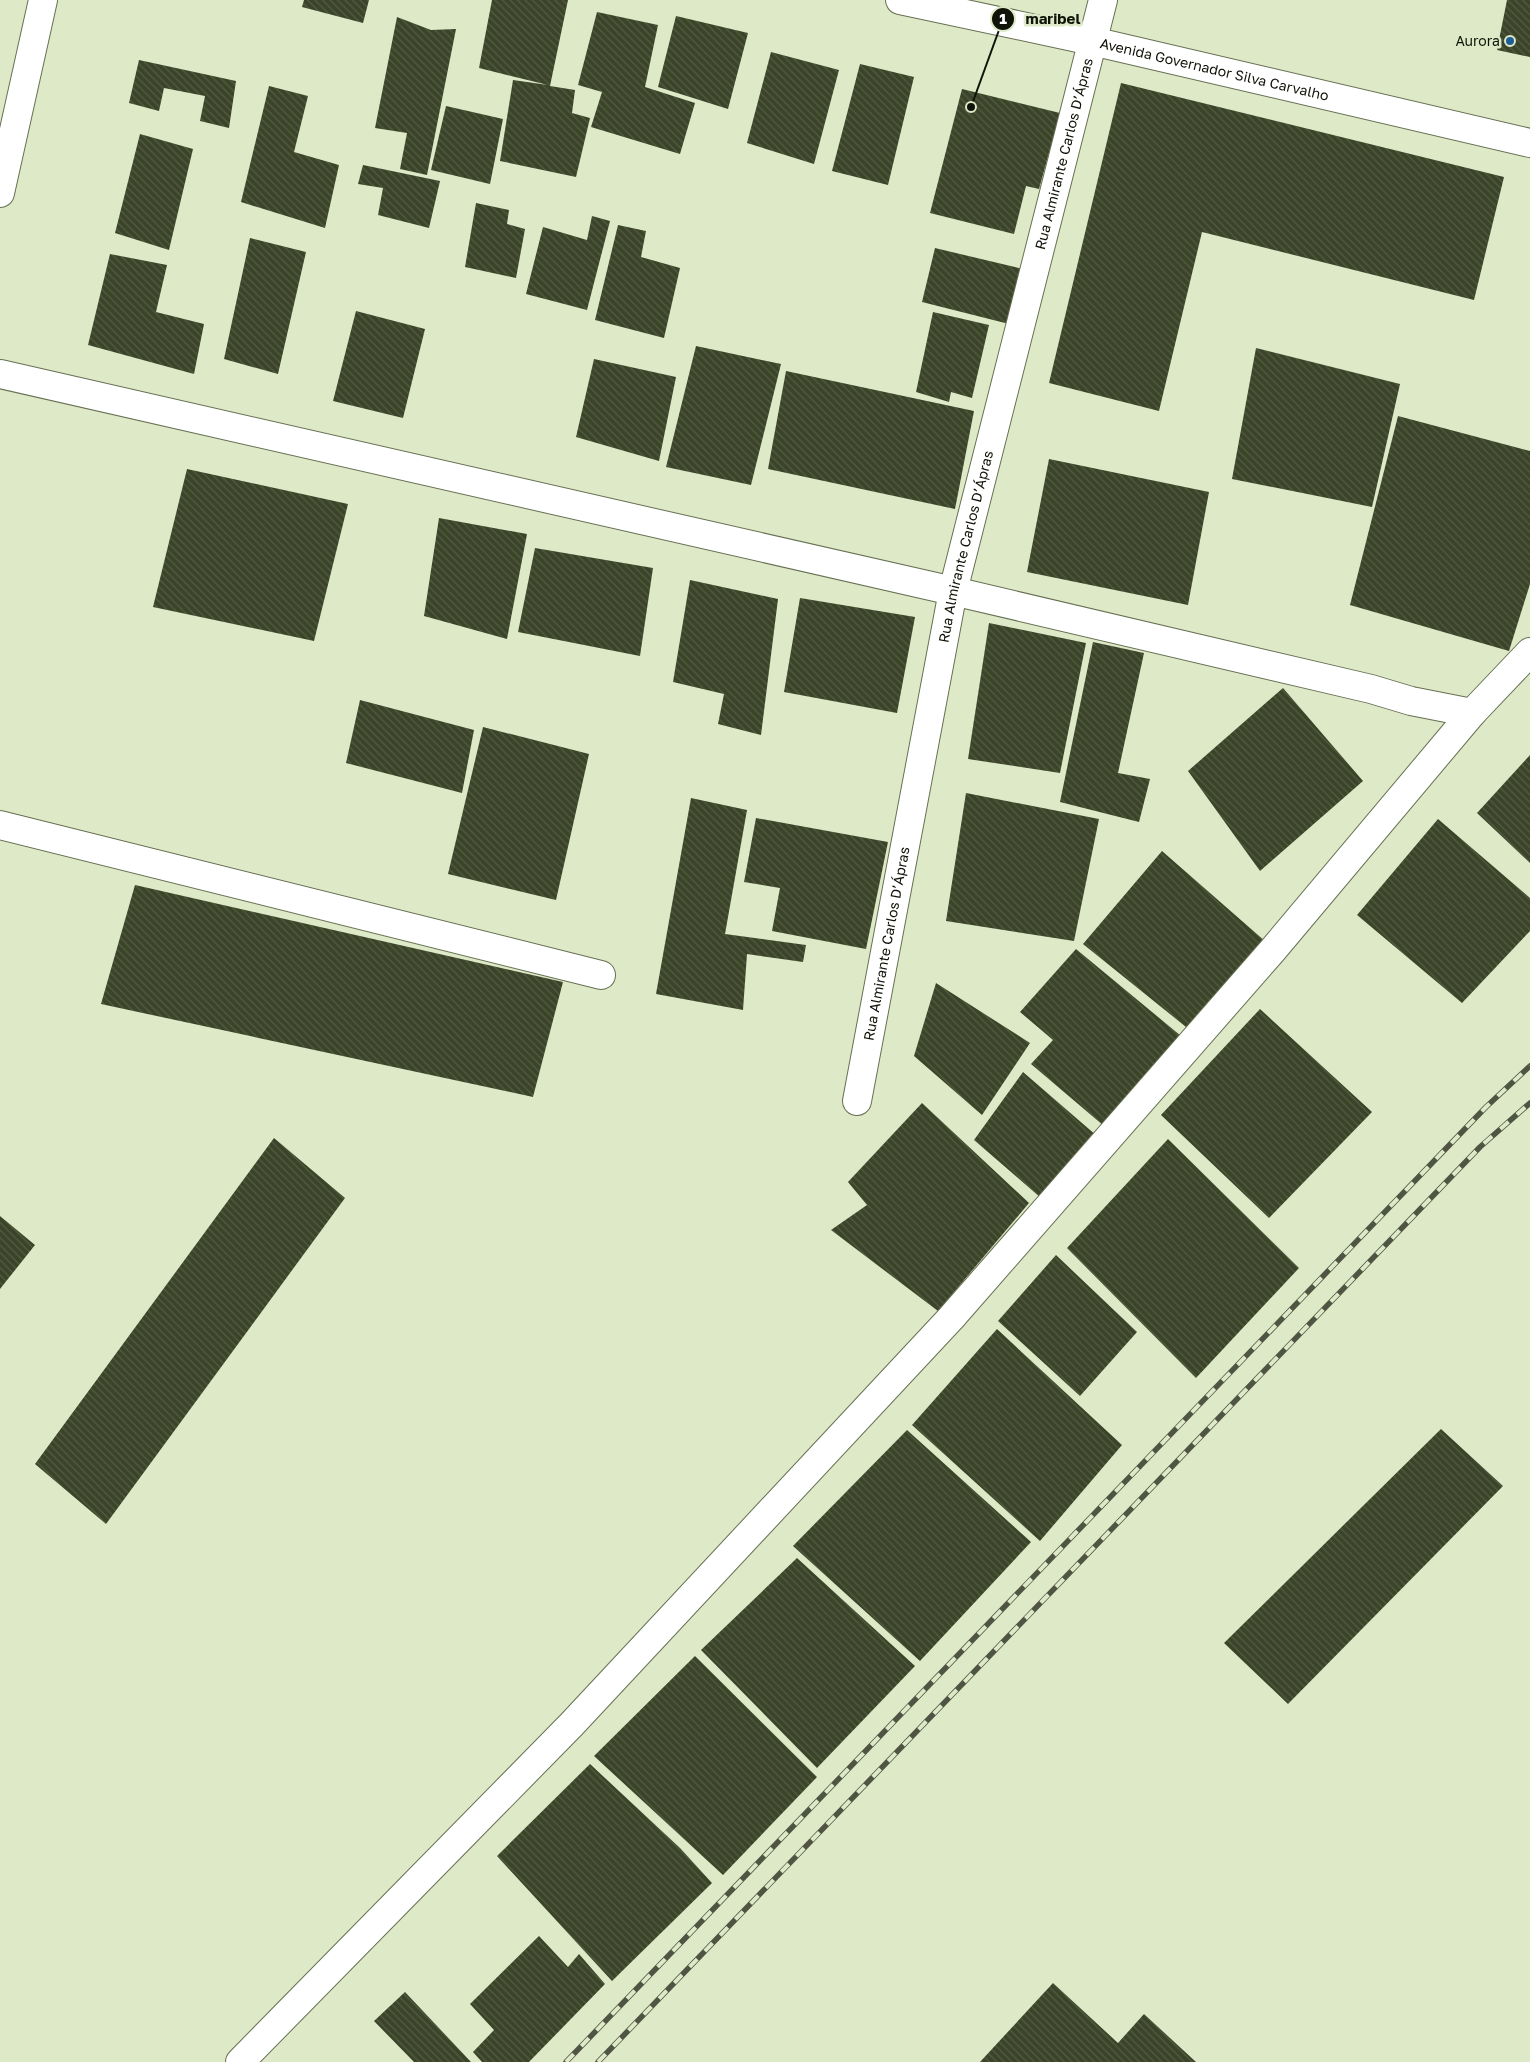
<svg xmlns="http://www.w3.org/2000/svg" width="1530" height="2062" font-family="'Golos Text',sans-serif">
  <defs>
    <pattern id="building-back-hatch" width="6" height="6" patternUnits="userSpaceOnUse" patternTransform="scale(1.25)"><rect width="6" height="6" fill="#3b4428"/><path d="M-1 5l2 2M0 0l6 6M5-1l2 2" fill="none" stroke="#545b44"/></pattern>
  </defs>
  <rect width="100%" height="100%" fill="#dde9c7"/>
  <path fill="url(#building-back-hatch)" d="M 304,0 L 369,0 L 363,23 L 302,7 Z
    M 492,0 L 568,0 L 550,86 L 575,90 L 572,113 L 590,118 L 576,177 L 500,161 L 513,80 L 548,85 L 479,68 Z
    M 1507,0 L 1530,0 L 1530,57 L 1497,50 Z
    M 597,12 L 658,25 L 645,87 L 695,103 L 680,154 L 591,127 L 602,92 L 578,85 Z
    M 676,16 L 748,33 L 728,109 L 658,87 Z
    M 397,17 L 431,30 L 456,29 L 427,175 L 400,169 L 407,133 L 375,128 Z
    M 771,52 L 839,70 L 814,164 L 747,143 Z
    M 139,60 L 236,81 L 229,128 L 200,121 L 205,96 L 164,88 L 159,111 L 129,103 Z
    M 860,64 L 914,77 L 888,185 L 832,171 Z
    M 1121,83 L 1504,177 L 1474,300 L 1202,232 L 1159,411 L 1049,383 Z
    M 269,86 L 308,96 L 294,152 L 339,165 L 325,228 L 241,202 Z
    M 962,89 L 1060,113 L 1039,189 L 1026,186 L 1014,234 L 930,213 Z
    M 446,106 L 503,119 L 490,184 L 431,170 Z
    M 140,134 L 193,149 L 169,250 L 115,233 Z
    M 363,165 L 440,181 L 429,228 L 378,215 L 383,188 L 358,184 Z
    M 476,203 L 509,210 L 507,224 L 525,229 L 516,278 L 465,267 Z
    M 592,216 L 610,221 L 587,310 L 526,294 L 543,227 L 587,240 Z
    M 618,225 L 646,231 L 641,257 L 680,268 L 664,338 L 595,320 Z
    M 250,238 L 306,252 L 278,374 L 224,359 Z
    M 935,248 L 1027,270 L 1013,325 L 922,302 Z
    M 110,254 L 167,265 L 156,312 L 204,324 L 194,374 L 88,345 Z
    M 356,311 L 425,329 L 403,418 L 333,401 Z
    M 933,312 L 989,325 L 972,398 L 951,392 L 949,402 L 916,392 Z
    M 696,346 L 781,364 L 751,485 L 666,467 Z
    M 1256,348 L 1400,384 L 1372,507 L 1232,479 Z
    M 594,359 L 676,377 L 659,461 L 576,437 Z
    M 786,371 L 974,411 L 955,509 L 768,469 Z
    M 1398,416 L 1530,451 L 1530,584 L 1509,651 L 1350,605 Z
    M 1049,459 L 1209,492 L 1188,605 L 1027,572 Z
    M 187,469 L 348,504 L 314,641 L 153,607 Z
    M 439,518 L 527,534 L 507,639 L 424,616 Z
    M 535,548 L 653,568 L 640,656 L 518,632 Z
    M 690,580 L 778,599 L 761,735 L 718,724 L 724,694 L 673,682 Z
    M 800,598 L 915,617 L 897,713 L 784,692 Z
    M 989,623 L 1086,643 L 1060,773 L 968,759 Z
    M 1093,642 L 1144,653 L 1118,773 L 1150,779 L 1139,822 L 1060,802 Z
    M 1283,688 L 1363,781 L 1260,871 L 1188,771 Z
    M 360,700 L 474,730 L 462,793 L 346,763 Z
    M 483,727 L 589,754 L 556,900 L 448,874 Z
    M 1530,755 L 1530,863 L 1477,813 Z
    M 966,793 L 1099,819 L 1074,941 L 946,921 Z
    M 691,798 L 747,810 L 725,934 L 806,945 L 803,962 L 747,954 L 743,1010 L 656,994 Z
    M 756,818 L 888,842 L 866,949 L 772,931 L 780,888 L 744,882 Z
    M 1438,819 L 1530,898 L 1530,931 L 1462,1003 L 1357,915 Z
    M 1162,851 L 1266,942 L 1191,1031 L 1083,944 Z
    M 135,885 L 563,982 L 533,1097 L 101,1004 Z
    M 1076,949 L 1181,1036 L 1104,1126 L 1031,1064 L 1053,1040 L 1020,1012 Z
    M 936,983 L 1030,1043 L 982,1115 L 914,1056 Z
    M 1260,1009 L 1372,1112 L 1269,1218 L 1161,1115 Z
    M 1023,1072 L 1097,1136 L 1041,1198 L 974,1140 Z
    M 922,1103 L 1029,1203 L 938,1311 L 831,1230 L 867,1205 L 848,1182 Z
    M 274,1138 L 345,1198 L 106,1524 L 35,1464 Z
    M 1168,1139 L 1299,1268 L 1196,1378 L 1067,1248 Z
    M 0,1216 L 35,1245 L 0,1289 Z
    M 1056,1255 L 1137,1332 L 1080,1396 L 998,1321 Z
    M 997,1329 L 1122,1445 L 1040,1541 L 912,1425 Z
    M 1441,1429 L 1503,1486 L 1288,1704 L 1224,1643 Z
    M 907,1430 L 1031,1542 L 920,1661 L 793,1546 Z
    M 797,1558 L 915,1666 L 817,1768 L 701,1650 Z
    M 695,1656 L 817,1777 L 723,1875 L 594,1756 Z
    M 590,1764 L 680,1848 L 712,1883 L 612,1981 L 497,1856 Z
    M 539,1936 L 568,1967 L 579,1954 L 605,1984 L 529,2062 L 482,2062 L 473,2052 L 494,2030 L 470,2004 Z
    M 1053,1983 L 1118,2043 L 1144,2014 L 1196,2062 L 980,2062 Z
    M 405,1992 L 471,2062 L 414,2062 L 374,2021 Z"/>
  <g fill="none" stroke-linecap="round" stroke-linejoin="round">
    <g stroke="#677053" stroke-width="30">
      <g id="street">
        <path d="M 0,193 L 43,0"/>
        <path d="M 0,374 L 953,591 L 1371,689 L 1411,701 L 1472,713"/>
        <path d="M 0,825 L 601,975"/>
        <path id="s1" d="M 857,1101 L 953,591 L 1103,0"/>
        <path d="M 240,2062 L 572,1724 L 951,1318 L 1272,951 L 1472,713 L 1530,652"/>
      </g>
    </g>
    <g stroke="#677053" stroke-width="30">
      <g id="secondary">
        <path id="s2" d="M 900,0 L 1092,41 L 1530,143"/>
      </g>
    </g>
    <use href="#street" stroke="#fff" stroke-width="28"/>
    <use href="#secondary" stroke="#fff" stroke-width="28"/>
    <g stroke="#505543" stroke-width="5.5">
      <path id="rail" d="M 566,2062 L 1486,1107 L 1530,1066
        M 598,2062 L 1480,1147 L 1530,1103"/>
    </g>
    <use href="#rail" stroke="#dde9c7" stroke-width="4" stroke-dasharray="11" stroke-linecap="butt"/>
  </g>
  <circle fill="#205f95" stroke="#dde9c7" stroke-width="2" cx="1510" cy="41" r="5"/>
  <g text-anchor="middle" stroke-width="5" stroke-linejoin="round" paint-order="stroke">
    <g font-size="14" fill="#101308" stroke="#dde9c7" text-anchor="end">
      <text x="1500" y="46">Aurora</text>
    </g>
    <g font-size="14" fill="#101308" stroke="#dde9c7">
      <text dy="5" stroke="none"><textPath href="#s2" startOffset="322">Avenida Governador Silva Carvalho</textPath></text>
      <text dy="5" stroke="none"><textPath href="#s1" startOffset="970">Rua Almirante Carlos D’Ápras</textPath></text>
      <text dy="5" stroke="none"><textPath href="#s1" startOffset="565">Rua Almirante Carlos D’Ápras</textPath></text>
      <text dy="5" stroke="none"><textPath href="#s1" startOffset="160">Rua Almirante Carlos D’Ápras</textPath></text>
    </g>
  </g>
  <path fill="none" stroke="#101308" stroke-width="2" d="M971 107L1003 19"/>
  <g fill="#101308" stroke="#dde9c7" stroke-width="2">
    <circle cx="971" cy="107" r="5"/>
    <circle cx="1003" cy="19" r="12"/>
  </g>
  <g font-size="15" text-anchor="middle" font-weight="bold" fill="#fff">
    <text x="1003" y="24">1</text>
  </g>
  <g font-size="15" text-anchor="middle" font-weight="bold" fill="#101308" stroke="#dde9c7" stroke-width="5" stroke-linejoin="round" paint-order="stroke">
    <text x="1053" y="24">maribel</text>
  </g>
</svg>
